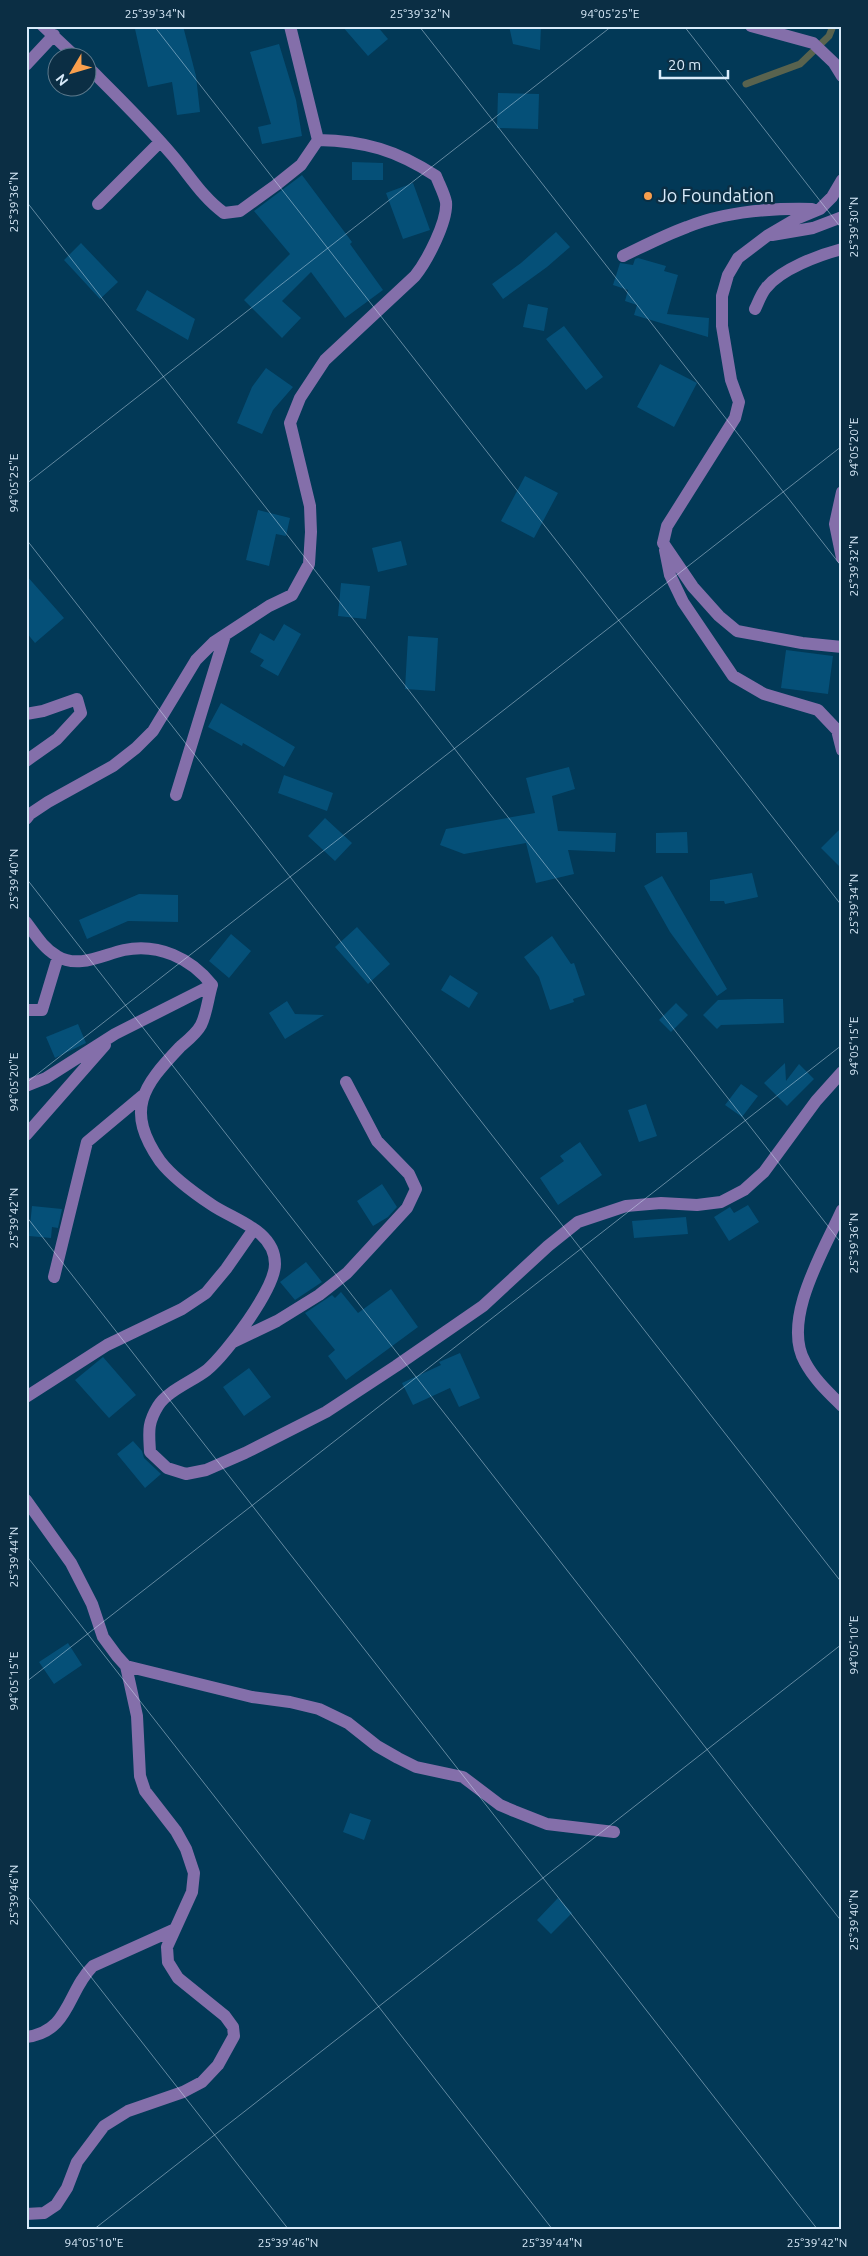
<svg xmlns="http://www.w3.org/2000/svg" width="868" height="2256" font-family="Ubuntu,sans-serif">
  <rect width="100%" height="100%" fill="#023957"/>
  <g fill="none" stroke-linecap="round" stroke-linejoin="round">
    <path stroke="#59634e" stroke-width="7" d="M 746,84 L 800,64 L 829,36 L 833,26"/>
  </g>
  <path fill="#055078" d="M 145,26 L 183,26 L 196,76 L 200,112 L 177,115 L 172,82 L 148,87 L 135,29 Z
    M 342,26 L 377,26 L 388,39 L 368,56 Z
    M 509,26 L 541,26 L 540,50 L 513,44 Z
    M 279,44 L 296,100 L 302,136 L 262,144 L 258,127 L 271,124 L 250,52 Z
    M 498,93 L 539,94 L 538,129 L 497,128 Z
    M 352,162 L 383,163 L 383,180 L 352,180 Z
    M 302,175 L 352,242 L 350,244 L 383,290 L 345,318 L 311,272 L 282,301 L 301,318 L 282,338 L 244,300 L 290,254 L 254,211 Z
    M 413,183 L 430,230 L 403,239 L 386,193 Z
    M 556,232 L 570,247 L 547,267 L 503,299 L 492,284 L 521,263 Z
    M 81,243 L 118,282 L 100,299 L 64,260 Z
    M 638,258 L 666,266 L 664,271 L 678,275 L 667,314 L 709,318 L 708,337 L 634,315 L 637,305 L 625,301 L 628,290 L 613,285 L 620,263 L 633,265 L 635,259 Z
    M 147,290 L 195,319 L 188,340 L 136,310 Z
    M 528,304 L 548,308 L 544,331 L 523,327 Z
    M 564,326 L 603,377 L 586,390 L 546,339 Z
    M 660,364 L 697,383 L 674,427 L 637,407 Z
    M 266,368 L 293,387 L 273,410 L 262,434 L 237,423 L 252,387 Z
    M 525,476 L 558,493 L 534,538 L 501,521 Z
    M 258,510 L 290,518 L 286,536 L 276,534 L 269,566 L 246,560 Z
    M 401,541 L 407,565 L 378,572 L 372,548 Z
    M 26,575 L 64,618 L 35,643 L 26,632 Z
    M 341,583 L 370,586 L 366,619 L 338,616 Z
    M 284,624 L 301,634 L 278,676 L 260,666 L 264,660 L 250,652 L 260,633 L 274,641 Z
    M 408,636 L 438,638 L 435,691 L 405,689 Z
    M 786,650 L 833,656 L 828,694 L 781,688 Z
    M 221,703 L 295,747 L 284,767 L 243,743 L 242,746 L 208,727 Z
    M 569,767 L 575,789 L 552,796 L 558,831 L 616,833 L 615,852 L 568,850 L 574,874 L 536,883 L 526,843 L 464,854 L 440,845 L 446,829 L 535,813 L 526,778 Z
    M 284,775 L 333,793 L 327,811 L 278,793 Z
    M 325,818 L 352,843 L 335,861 L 308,836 Z
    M 842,827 L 842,869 L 821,848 Z
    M 687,832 L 688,853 L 656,853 L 656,833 Z
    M 752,873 L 758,897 L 725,904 L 724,901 L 710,901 L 710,880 Z
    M 662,876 L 727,989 L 717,996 L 670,932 L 644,886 Z
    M 139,894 L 178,895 L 178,922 L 128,921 L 87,939 L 79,920 Z
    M 357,927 L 390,964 L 368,984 L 335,947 Z
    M 231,934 L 251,951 L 229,978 L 209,961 Z
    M 552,936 L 571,964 L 574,963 L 585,995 L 573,999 L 574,1002 L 550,1010 L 539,977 L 524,957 Z
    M 450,975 L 478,993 L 469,1008 L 441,990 Z
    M 747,999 L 783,999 L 784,1023 L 721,1025 L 717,1029 L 703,1015 L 718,1000 Z
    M 287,1001 L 295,1014 L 324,1015 L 285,1039 L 269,1013 Z
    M 676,1003 L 688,1015 L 671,1032 L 659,1020 Z
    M 78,1024 L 86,1043 L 55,1058 L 46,1037 Z
    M 785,1063 L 786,1081 L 799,1064 L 814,1079 L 787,1106 L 764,1083 Z
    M 741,1084 L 758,1096 L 742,1117 L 725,1105 Z
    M 646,1104 L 657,1136 L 639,1142 L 628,1110 Z
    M 580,1142 L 602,1175 L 558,1205 L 540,1178 L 564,1161 L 560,1156 Z
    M 382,1184 L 397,1207 L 388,1217 L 373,1226 L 357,1201 Z
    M 748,1205 L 759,1222 L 729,1241 L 714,1217 L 730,1207 L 734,1213 Z
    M 32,1206 L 62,1209 L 58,1228 L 52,1227 L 51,1238 L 29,1236 Z
    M 686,1217 L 688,1234 L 634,1238 L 632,1221 Z
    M 306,1262 L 322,1282 L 295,1300 L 280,1282 Z
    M 391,1289 L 418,1327 L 346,1380 L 328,1356 L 335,1350 L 305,1313 L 332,1295 L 335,1298 L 341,1292 L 358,1313 Z
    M 460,1353 L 480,1398 L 459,1407 L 450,1388 L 413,1405 L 402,1383 L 441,1365 L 439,1362 Z
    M 103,1357 L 136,1395 L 109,1418 L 75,1380 Z
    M 249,1368 L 271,1397 L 244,1416 L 223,1387 Z
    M 133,1441 L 142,1451 L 144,1458 L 161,1474 L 145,1488 L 117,1454 Z
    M 68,1643 L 82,1665 L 54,1684 L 39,1662 Z
    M 350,1813 L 371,1820 L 364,1840 L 343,1832 Z
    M 558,1898 L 572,1913 L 551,1934 L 537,1920 Z"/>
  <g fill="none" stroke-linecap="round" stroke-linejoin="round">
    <path stroke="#846faa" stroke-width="12" d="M 43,26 L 77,58
      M 751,26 L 813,43 L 834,63 L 842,76
      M 26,65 L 54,35
      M 88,67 C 117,96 147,125 173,156 C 190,176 203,198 224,213 L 240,211 L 276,185 L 301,165 L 318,140
      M 842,180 L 832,197 L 820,209 L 796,219 L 767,236 L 738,258 L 728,275 L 722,296 L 722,326 L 731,380 L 739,402 L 735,418 L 667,526 L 663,543 L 693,587 L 719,616 L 737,631 L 802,643 L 842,647
      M 98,204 L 160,142
      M 772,235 L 813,228 L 842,217
      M 623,256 C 644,246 665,235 687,227 C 726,211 770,208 812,209
      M 755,309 C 758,303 761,294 766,288 C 781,269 819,255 842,249
      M 842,492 L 835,524 L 842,558
      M 665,550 L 670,575 L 683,602 L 733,676 L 764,694 L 818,710 L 837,730 L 842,750
      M 26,714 L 43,711 L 77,699 L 81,713 L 57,739 L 26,761
      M 176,795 L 225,635
      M 26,819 L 30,814 L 48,802 L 113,766 L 136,748 L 153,731 L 196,660 L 214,642 L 269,606 L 292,595 L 309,564 L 311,532 L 310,506 L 290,423 L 300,398 L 325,360 L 415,276 C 427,261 448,221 446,202 C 444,193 439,184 436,176 C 396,150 365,141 318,140 L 290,26
      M 26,922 C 35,934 43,948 57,956 C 78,969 102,955 124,950 C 158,943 191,958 212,985 C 208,998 207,1013 201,1025 C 197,1033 187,1041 180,1047 C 142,1087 125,1110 160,1161 C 173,1178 194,1193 212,1205 C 234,1220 275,1230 275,1264 C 275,1289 226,1354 207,1370 C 193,1381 167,1391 158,1406 C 147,1424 149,1432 150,1452 L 167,1468 L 186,1474 L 206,1470 L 245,1453 L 326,1412 L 396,1366 L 483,1306 L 548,1246 L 578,1222 L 626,1206 L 661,1203 L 697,1205 L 721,1202 L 744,1190 L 764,1172 L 816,1101 L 842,1072
      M 26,1010 L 42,1010 L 58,957
      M 26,1086 L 46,1078 L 115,1034 L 212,985
      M 26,1135 L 105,1045
      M 842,1210 C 824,1250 781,1320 805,1362 C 814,1379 828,1392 842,1406
      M 54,1277 L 87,1142 L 142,1096
      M 233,1342 L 277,1321 L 319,1295 L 347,1273 L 407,1208 L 416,1189 L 409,1174 L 377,1141 L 346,1082
      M 26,1397 L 107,1345 L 182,1309 L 206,1293 L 226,1269 L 254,1229
      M 26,1500 L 71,1563 L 92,1604 L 103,1637 L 117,1656 L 126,1666 L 252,1697 L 290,1702 L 319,1709 L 348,1723 L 377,1746 L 398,1758 L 416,1767 L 463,1777 L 500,1805 L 514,1811 L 547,1824 L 614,1832
      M 26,2037 C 70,2032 67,1991 93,1966 L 173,1930
      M 26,2214 L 44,2213 L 56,2205 L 67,2188 L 77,2162 L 104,2126 L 128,2111 L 183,2092 L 202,2082 L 218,2065 L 234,2036 L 233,2027 L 225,2016 L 178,1978 L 168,1962 L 167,1947 L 192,1892 L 194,1873 L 186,1849 L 176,1831 L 145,1791 L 140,1776 L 137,1716 L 126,1666"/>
  </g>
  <path fill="none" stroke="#d9ebfa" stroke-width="1" stroke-opacity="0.45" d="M 154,26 L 842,906M 419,26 L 842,567M 684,26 L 842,229M 26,201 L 842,1244M 26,484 L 612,26M 26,539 L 842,1583M 26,878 L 842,1922M 26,1083 L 842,446M 26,1216 L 818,2230M 26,1555 L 553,2230M 26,1682 L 842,1045M 26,1894 L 289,2230M 93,2230 L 842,1644"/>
  <circle fill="#f99f4d" stroke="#0b2e44" stroke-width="2" cx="648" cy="196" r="5"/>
  <g text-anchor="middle" stroke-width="5" stroke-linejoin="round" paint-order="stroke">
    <g font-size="18" fill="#d9ebfa" stroke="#0b2e44" text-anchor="start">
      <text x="658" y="202">Jo Foundation</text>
    </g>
  </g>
  <rect width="868" height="2256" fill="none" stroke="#0b2e44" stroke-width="55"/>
  <g transform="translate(72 72) rotate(232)"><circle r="24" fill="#0b2e44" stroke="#5d7a8d"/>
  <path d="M0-4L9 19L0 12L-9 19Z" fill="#f99f4d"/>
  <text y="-8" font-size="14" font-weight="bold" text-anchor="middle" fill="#d9ebfa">N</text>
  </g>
  <path d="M660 70v8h68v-8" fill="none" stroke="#d9ebfa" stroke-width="2.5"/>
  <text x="668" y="70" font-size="15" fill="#d9ebfa" stroke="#0b2e44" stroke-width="4" paint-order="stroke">20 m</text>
  <rect x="28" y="28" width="812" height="2200" fill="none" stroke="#d9ebfa" stroke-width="2"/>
  <g font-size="12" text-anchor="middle" fill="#d9ebfa">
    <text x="155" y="18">25°39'34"N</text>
    <text x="420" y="18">25°39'32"N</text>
    <text x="610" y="18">94°05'25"E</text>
    <text transform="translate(14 202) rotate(-90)" y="4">25°39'36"N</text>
    <text transform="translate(854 227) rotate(-90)" y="4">25°39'30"N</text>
    <text transform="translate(854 447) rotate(-90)" y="4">94°05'20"E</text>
    <text transform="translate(14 483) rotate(-90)" y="4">94°05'25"E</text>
    <text transform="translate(854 566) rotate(-90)" y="4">25°39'32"N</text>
    <text transform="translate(14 879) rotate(-90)" y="4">25°39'40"N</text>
    <text transform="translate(854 904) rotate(-90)" y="4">25°39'34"N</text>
    <text transform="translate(854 1046) rotate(-90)" y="4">94°05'15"E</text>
    <text transform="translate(14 1082) rotate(-90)" y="4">94°05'20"E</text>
    <text transform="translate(14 1218) rotate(-90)" y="4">25°39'42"N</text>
    <text transform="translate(854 1243) rotate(-90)" y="4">25°39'36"N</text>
    <text transform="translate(14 1557) rotate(-90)" y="4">25°39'44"N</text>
    <text transform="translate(854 1645) rotate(-90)" y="4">94°05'10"E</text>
    <text transform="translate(14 1681) rotate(-90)" y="4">94°05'15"E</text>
    <text transform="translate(14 1895) rotate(-90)" y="4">25°39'46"N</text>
    <text transform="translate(854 1920) rotate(-90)" y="4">25°39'40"N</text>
    <text x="94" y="2247">94°05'10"E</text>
    <text x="288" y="2247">25°39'46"N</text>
    <text x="552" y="2247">25°39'44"N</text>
    <text x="817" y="2247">25°39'42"N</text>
  </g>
</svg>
